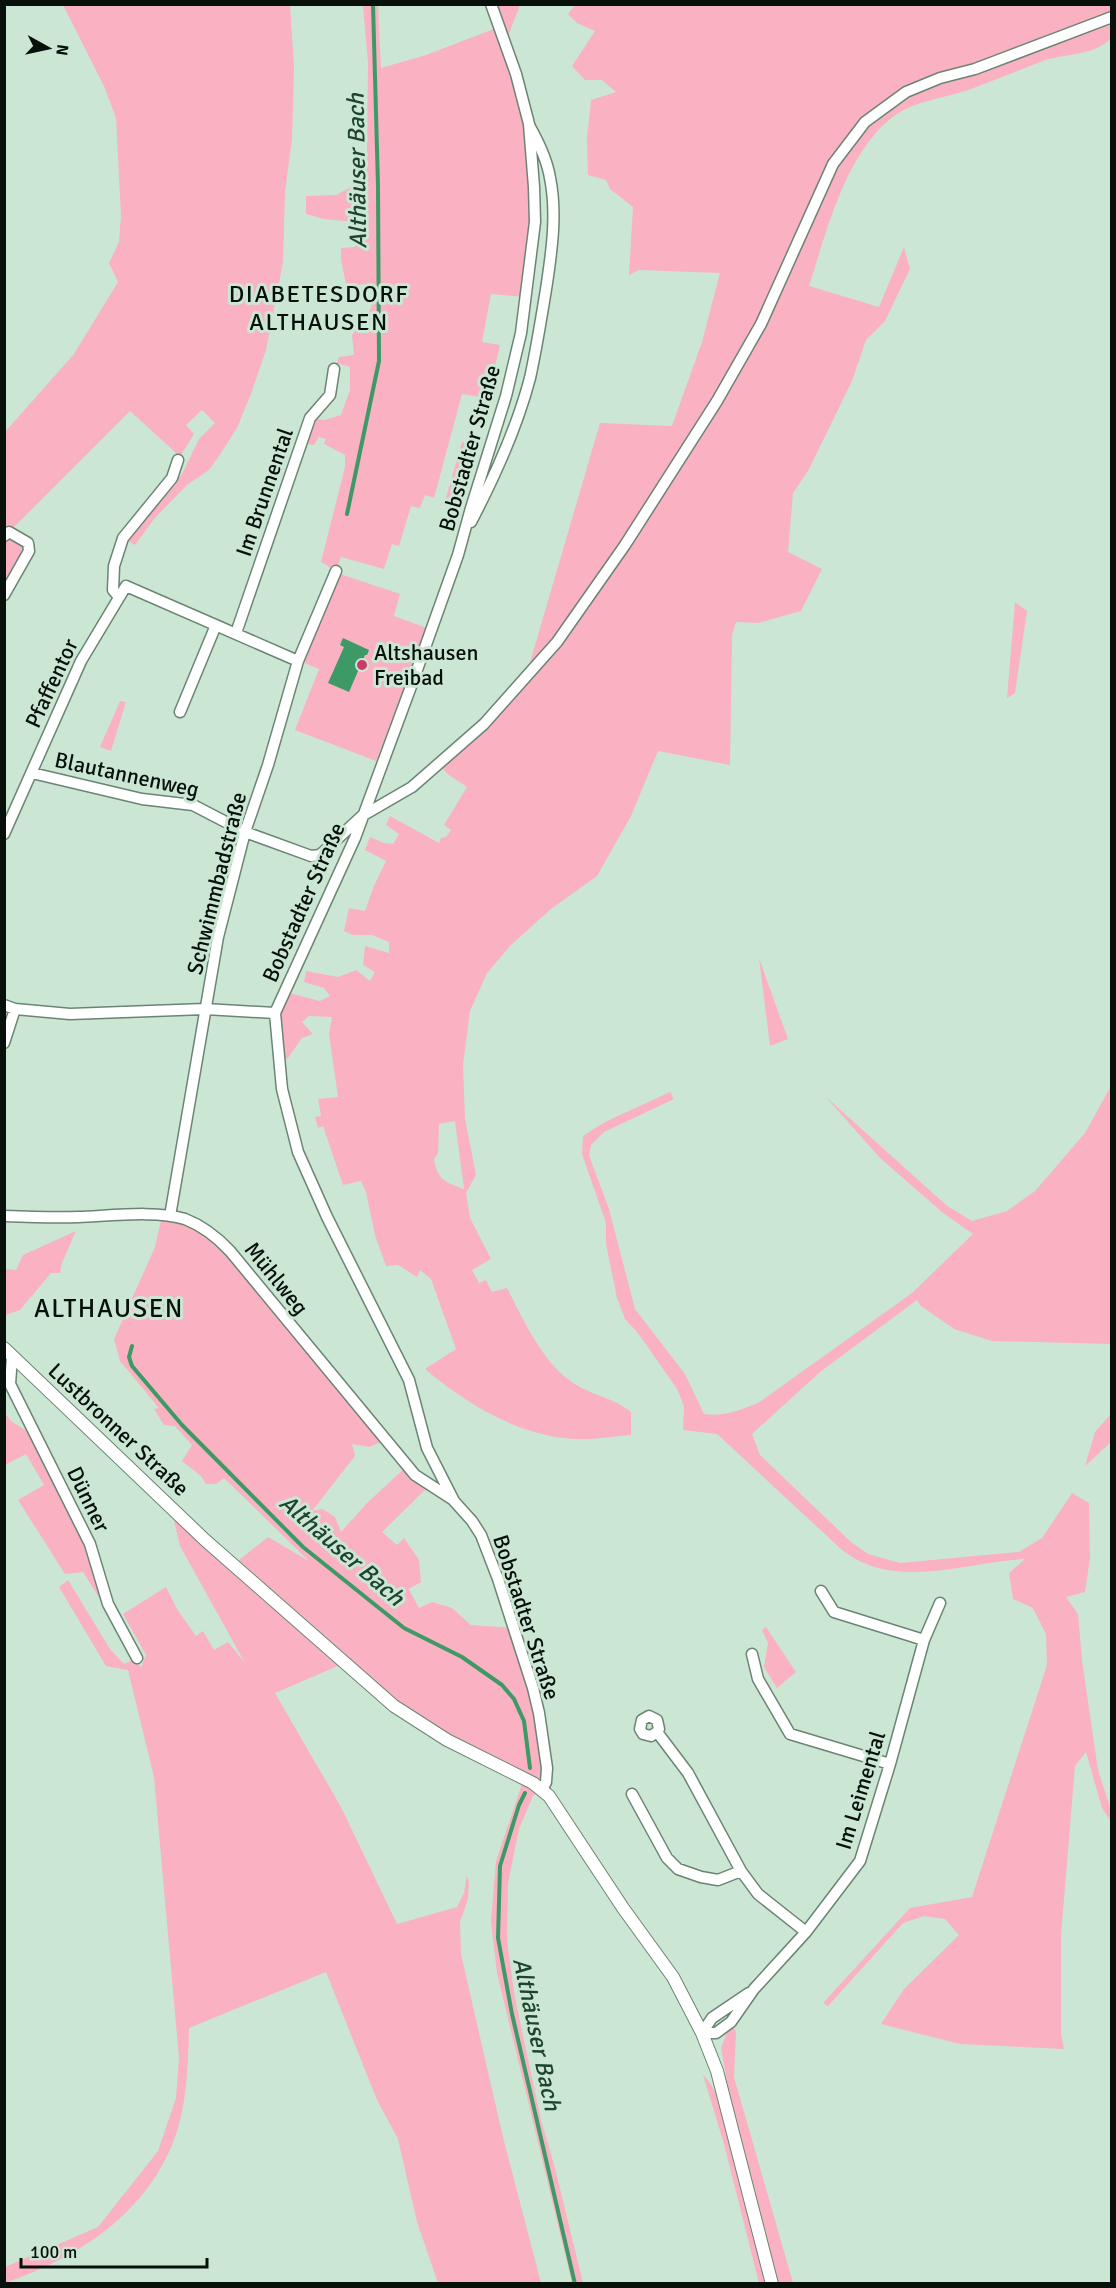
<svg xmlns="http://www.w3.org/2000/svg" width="1116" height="2288" font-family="Signika,sans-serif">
  <rect width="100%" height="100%" fill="#cbe7d4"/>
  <path fill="#fab1c2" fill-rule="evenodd" d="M 63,5 L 290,5 L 294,67 L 292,139 L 285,192 L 283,262 L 266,350 L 251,394 L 237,428 L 221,453 L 209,470 L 187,485 L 154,519 L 135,545 L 123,538 L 172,478 L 181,476 L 199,439 L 215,423 L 202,410 L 186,425 L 194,434 L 178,460 L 175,452 L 130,411 L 10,531 L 28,543 L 5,595 L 5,432 L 74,354 L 118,282 L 109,263 L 119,242 L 121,215 L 116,118 L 104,86 Z
    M 363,5 L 378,5 L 381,68 L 426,55 L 499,27 L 491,5 L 520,5 L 505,44 L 516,74 L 534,187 L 526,297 L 491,294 L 482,342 L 500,345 L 488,398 L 462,394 L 434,498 L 425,495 L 420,508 L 411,506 L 399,546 L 392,544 L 384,569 L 341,557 L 336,571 L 321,562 L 345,467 L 345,455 L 324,444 L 326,439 L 319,437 L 314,445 L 301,443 L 310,418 L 324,420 L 341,415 L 350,390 L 350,367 L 337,363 L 339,357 L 354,355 L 352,335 L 371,308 L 373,286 L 362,284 L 348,294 L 341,260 L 341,248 L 355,247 L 355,222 L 324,219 L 306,214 L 306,196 L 336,195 L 363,181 L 367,152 L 368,63 Z
    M 575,5 L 1111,5 L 1111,38 C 1095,56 1066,53 1043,61 C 1019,70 995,80 971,89 C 949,97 916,101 897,114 C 846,149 827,231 809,286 L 879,307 L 904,247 L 910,269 L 885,321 L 866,340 L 852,381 L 808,471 L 793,493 L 788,552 L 822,569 L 801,611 L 758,623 L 736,622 L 732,636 L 730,765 L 658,751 L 631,816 L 597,876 L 551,909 L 511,945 L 487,973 L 470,1011 L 463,1065 L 465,1119 L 476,1175 L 466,1193 L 470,1218 L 491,1259 L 472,1270 L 479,1283 L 486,1280 L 492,1292 L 507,1288 C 523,1319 541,1359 569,1380 C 588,1395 613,1397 631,1412 L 631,1435 C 614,1436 594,1440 577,1439 C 520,1437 468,1405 425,1369 L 456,1349 L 431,1279 L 420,1270 L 417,1277 L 398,1265 L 386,1266 L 375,1235 L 366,1192 L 361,1181 L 343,1185 L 323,1126 L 318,1128 L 315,1117 L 321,1116 L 318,1099 L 338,1097 L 329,1034 L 332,1017 L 309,1016 L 302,1022 L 313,1034 L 302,1038 L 288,1058 L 279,1060 L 275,1013 L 285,992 L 320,1001 L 330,996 L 324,988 L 304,982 L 306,971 L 338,977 L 356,970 L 370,981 L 375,972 L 363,965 L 365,946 L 389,953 L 389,942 L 372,935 L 353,935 L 344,931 L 349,908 L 365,911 L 374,886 L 386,861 L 365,850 L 370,837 L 384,843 L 393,844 L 399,834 L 386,825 L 390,816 L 439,843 L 441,838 L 446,837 L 451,830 L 444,825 L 467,787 L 449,775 L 438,764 L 526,676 L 600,423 L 672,426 L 702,342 L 720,273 L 639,270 L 629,275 L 633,207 L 610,189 L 606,180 L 588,175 L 587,138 L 591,100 L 616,92 L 602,80 L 585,80 L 572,66 L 595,31 L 577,23 L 568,14 ZM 455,1121 L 464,1189 C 446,1182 438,1181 434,1160 L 438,1153 L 439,1124 Z
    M 462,442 L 478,447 L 461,505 L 445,501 Z
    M 340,574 L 400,594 L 394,616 L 427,628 L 376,761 L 295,730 L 319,669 L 302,662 Z
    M 1015,602 L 1027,611 L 1015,693 L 1007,698 Z
    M 120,701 L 126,702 L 111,751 L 100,747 Z
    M 759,958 L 788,1039 L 770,1046 Z
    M 1111,1086 L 1111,1344 L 992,1341 L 954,1329 L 921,1306 L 917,1300 L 820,1372 L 752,1434 L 760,1455 L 851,1542 L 868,1554 L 900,1563 L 1019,1552 L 1042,1538 L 1072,1493 L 1089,1503 L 1090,1558 L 1085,1592 L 1066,1597 L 1078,1614 L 1082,1660 L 1098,1770 L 1111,1810 L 1112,1823 L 1102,1808 L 1086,1752 L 1075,1766 L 1061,1935 L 1061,2034 L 1064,2049 L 960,2044 L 881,2024 L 904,1989 L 959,1935 L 945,1919 L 924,1916 L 903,1923 L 828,2006 L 823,2003 L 910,1908 L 972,1897 L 1047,1665 L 1046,1634 L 1033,1608 L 1013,1599 L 1009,1573 L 1025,1559 C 965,1562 893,1592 841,1549 L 717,1434 L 683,1430 L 684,1406 L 677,1389 L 638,1333 L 625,1319 L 617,1298 L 606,1244 L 606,1223 L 582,1154 L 583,1136 L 605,1122 L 670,1092 L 674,1099 L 604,1132 L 591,1145 L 589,1155 L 609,1209 L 635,1309 L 685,1374 L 704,1414 C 724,1417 740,1410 758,1403 L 912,1293 L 973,1234 L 943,1213 L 880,1158 L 825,1096 L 946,1205 L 972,1221 L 1007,1211 L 1035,1191 L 1085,1133 Z
    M 162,1216 L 213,1234 L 386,1440 L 369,1447 L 352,1444 L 355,1456 L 312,1511 L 323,1509 L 335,1517 L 341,1532 L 366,1504 L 407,1466 L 430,1485 L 382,1532 L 397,1545 L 404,1538 L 419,1560 L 421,1582 L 409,1589 L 419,1608 L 432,1602 L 452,1608 L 471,1625 L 513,1628 L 542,1740 L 542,1790 L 533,1796 L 519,1829 L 508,1883 L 507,1941 L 515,1998 L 541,2120 L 555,2168 L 583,2283 L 572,2283 L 497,1973 L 491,1922 L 496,1861 L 524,1778 L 447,1740 L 345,1663 L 275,1693 L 341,1807 L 397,1924 L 457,1907 L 464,1893 L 467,1875 L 469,1883 L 468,1899 L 460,1922 L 461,1954 L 503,2137 L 541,2283 L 438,2283 L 417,2222 L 398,2139 L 377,2100 L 326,1972 L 189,2028 C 188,2068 187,2112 170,2150 C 139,2219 74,2259 5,2283 L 5,2267 L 98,2227 L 158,2151 L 176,2098 L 179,2058 L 154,1777 L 128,1670 L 106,1666 L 59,1587 L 68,1580 L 110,1649 L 124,1664 L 137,1658 L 141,1668 L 146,1655 L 123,1614 L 166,1587 L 177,1609 L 196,1636 L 203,1631 L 214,1650 L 228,1642 L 245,1663 L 180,1546 L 171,1507 L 233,1565 L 268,1537 L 309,1561 L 224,1478 L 216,1484 L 206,1484 L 201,1476 L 182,1461 L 192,1445 L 175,1426 L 164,1425 L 154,1409 L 159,1408 L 120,1361 L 114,1339 L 155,1247 Z
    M 76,1231 L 62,1263 L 60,1273 L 51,1273 L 20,1310 L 5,1315 L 5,1269 L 16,1270 L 23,1255 Z
    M 4,1412 L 11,1421 L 36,1437 L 90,1544 L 108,1604 L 100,1599 L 83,1572 L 65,1574 L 18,1500 L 44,1485 L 26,1454 L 5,1465 Z
    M 1111,1414 L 1111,1442 L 1085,1466 L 1095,1432 Z
    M 766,1627 L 796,1672 L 777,1688 L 764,1667 L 768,1643 L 762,1630 Z
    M 731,2022 L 736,2032 L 734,2077 L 793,2283 L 759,2283 L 724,2144 L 703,2075 C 717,2088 720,2109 731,2125 L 726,2075 L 721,2048 Z"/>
  <path fill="#3d9a66" d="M 343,638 L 369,650 L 367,655 L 365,655 L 349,692 L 328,683 L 344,647 L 340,645 Z"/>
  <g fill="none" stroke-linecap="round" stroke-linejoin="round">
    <path stroke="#3d9a66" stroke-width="4" d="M 347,514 L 379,361 L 378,186 L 373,4
      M 132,1346 L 129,1357 L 132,1366 L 182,1425 L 303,1547 L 404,1628 L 462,1657 L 502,1685 L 514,1699 L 524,1721 L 530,1768
      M 525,1793 L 519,1805 L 500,1866 L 498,1938 L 512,2014 L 575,2284"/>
    <g stroke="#6b8473" stroke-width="13">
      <path id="minor" d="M 491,4 L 516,74 L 529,124 L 534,187 L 535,222 L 521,333 L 506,396 L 471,508 L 458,555 L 413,681 L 355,838 L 275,1013 L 282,1089 L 298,1152 L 327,1217 L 409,1380 L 427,1448 L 454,1501 L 472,1521 L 481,1535 L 498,1579 L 533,1688 L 539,1713 L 547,1768 L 546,1782 L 542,1790
        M 471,522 C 495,476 517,428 530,378 C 537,346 542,314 547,283 C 552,249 557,212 550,178 C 547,159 539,143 530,127
        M 4,536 L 9,532 L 28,543 L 29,551 L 4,595
        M 119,597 L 113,590 L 114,566 L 123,538 L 172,478 L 178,460
        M 236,633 L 310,418 L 330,395 L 334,369
        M 180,712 L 216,625
        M 32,773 L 142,799 L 193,805 L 245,832 L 311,856 L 320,855 L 362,816 L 412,787 L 484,724 L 557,642 L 625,545 L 717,401 L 761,324 L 833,164 L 865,122 L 906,92 L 940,78 L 975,69 L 1112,17
        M 4,834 L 81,661 L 126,586 L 298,661
        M 4,1005 L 15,1009 L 70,1014 L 205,1009 L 275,1013
        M 4,1043 L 15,1009
        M 4,1216 C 29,1217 54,1218 79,1217 C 108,1216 158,1210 185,1219 C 203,1226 217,1237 230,1251 L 415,1475 L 452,1499
        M 170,1216 L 218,937 L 245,832 L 268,765 L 298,661 L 336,571
        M 12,1357 L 10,1384 L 90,1544 L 108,1604 L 137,1658
        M 924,1640 L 940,1603
        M 752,1654 L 758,1679 L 790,1734 L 890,1764
        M 657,1732 L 651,1736 L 643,1734 L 640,1729 L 642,1720 L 649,1716 L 657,1720 L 659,1729 L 657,1732 L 688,1773 L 741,1871 L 758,1894 L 806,1932
        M 632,1794 L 667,1858 L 678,1869 L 701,1877 L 718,1880 L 741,1871
        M 702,2033 L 716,2033 L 731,2022 L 754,1989 L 806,1932 L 860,1861 L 890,1764 L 924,1640 L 834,1612 L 821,1591
        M 702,2033 L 712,2018 L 749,1993"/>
    </g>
    <g stroke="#6b8473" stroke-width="14">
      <path id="tertiary" d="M 4,1348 L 205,1540 L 394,1706 L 447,1740 L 533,1783 L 549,1796 L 623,1908 L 673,1977 L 702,2033 L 717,2071 L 772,2284"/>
    </g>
    <use href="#minor" stroke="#fff" stroke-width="10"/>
    <use href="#tertiary" stroke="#fff" stroke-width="12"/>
  </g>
  <circle fill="#c83b6b" stroke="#cbe7d4" stroke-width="2" cx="362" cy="665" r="6"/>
  <g text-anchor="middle" stroke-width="6" stroke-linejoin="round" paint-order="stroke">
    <g font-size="22" fill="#07100a" stroke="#cbe7d4">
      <text transform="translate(469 448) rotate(-74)" y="8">Bobstadter Straße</text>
      <text transform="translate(264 492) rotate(-71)" y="8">Im Brunnental</text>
      <text transform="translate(51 683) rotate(-65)" y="8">Pfaffentor</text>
      <text transform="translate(127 774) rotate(12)" y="8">Blautannenweg</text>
      <text transform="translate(216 883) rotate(-76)" y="8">Schwimmbadstraße</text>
      <text transform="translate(303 902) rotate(-66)" y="8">Bobstadter Straße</text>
      <text transform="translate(277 1278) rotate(51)" y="8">Mühlweg</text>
      <text transform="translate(119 1429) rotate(43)" y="8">Lustbronner Straße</text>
      <text transform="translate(89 1499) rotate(64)" y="8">Dünner</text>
      <text transform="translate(527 1617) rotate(72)" y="8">Bobstadter Straße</text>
      <text transform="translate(860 1790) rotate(-73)" y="8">Im Leimental</text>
    </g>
    <g font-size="22" fill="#07100a" stroke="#cbe7d4" text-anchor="start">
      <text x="374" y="660">Altshausen<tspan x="374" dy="25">Freibad</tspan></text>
    </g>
    <g font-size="24" font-style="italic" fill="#1d442d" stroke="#cbe7d4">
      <text transform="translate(357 171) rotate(-91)" y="8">Althäuser Bach</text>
      <text transform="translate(342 1550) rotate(41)" y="8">Althäuser Bach</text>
      <text transform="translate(537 2034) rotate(78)" y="8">Althäuser Bach</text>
    </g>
    <g font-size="24" letter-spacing="1.5" fill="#07100a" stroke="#cbe7d4">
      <text x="319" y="302">DIABETESDORF<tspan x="319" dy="28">ALTHAUSEN</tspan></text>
    </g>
    <g font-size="26" letter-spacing="1.5" fill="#07100a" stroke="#cbe7d4">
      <text x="109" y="1317">ALTHAUSEN</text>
    </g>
  </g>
  <rect width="1116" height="2288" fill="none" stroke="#07100a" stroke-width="12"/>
  <g transform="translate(48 48) rotate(98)" stroke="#cbe7d4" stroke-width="4.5" paint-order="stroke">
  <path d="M0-4.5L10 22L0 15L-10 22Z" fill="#07100a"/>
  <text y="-9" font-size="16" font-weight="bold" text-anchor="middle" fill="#07100a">N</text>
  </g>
  <path d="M21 2258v9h186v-9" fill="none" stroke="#07100a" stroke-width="3"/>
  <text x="30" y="2258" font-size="18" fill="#07100a" stroke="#cbe7d4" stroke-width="4.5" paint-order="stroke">100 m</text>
</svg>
